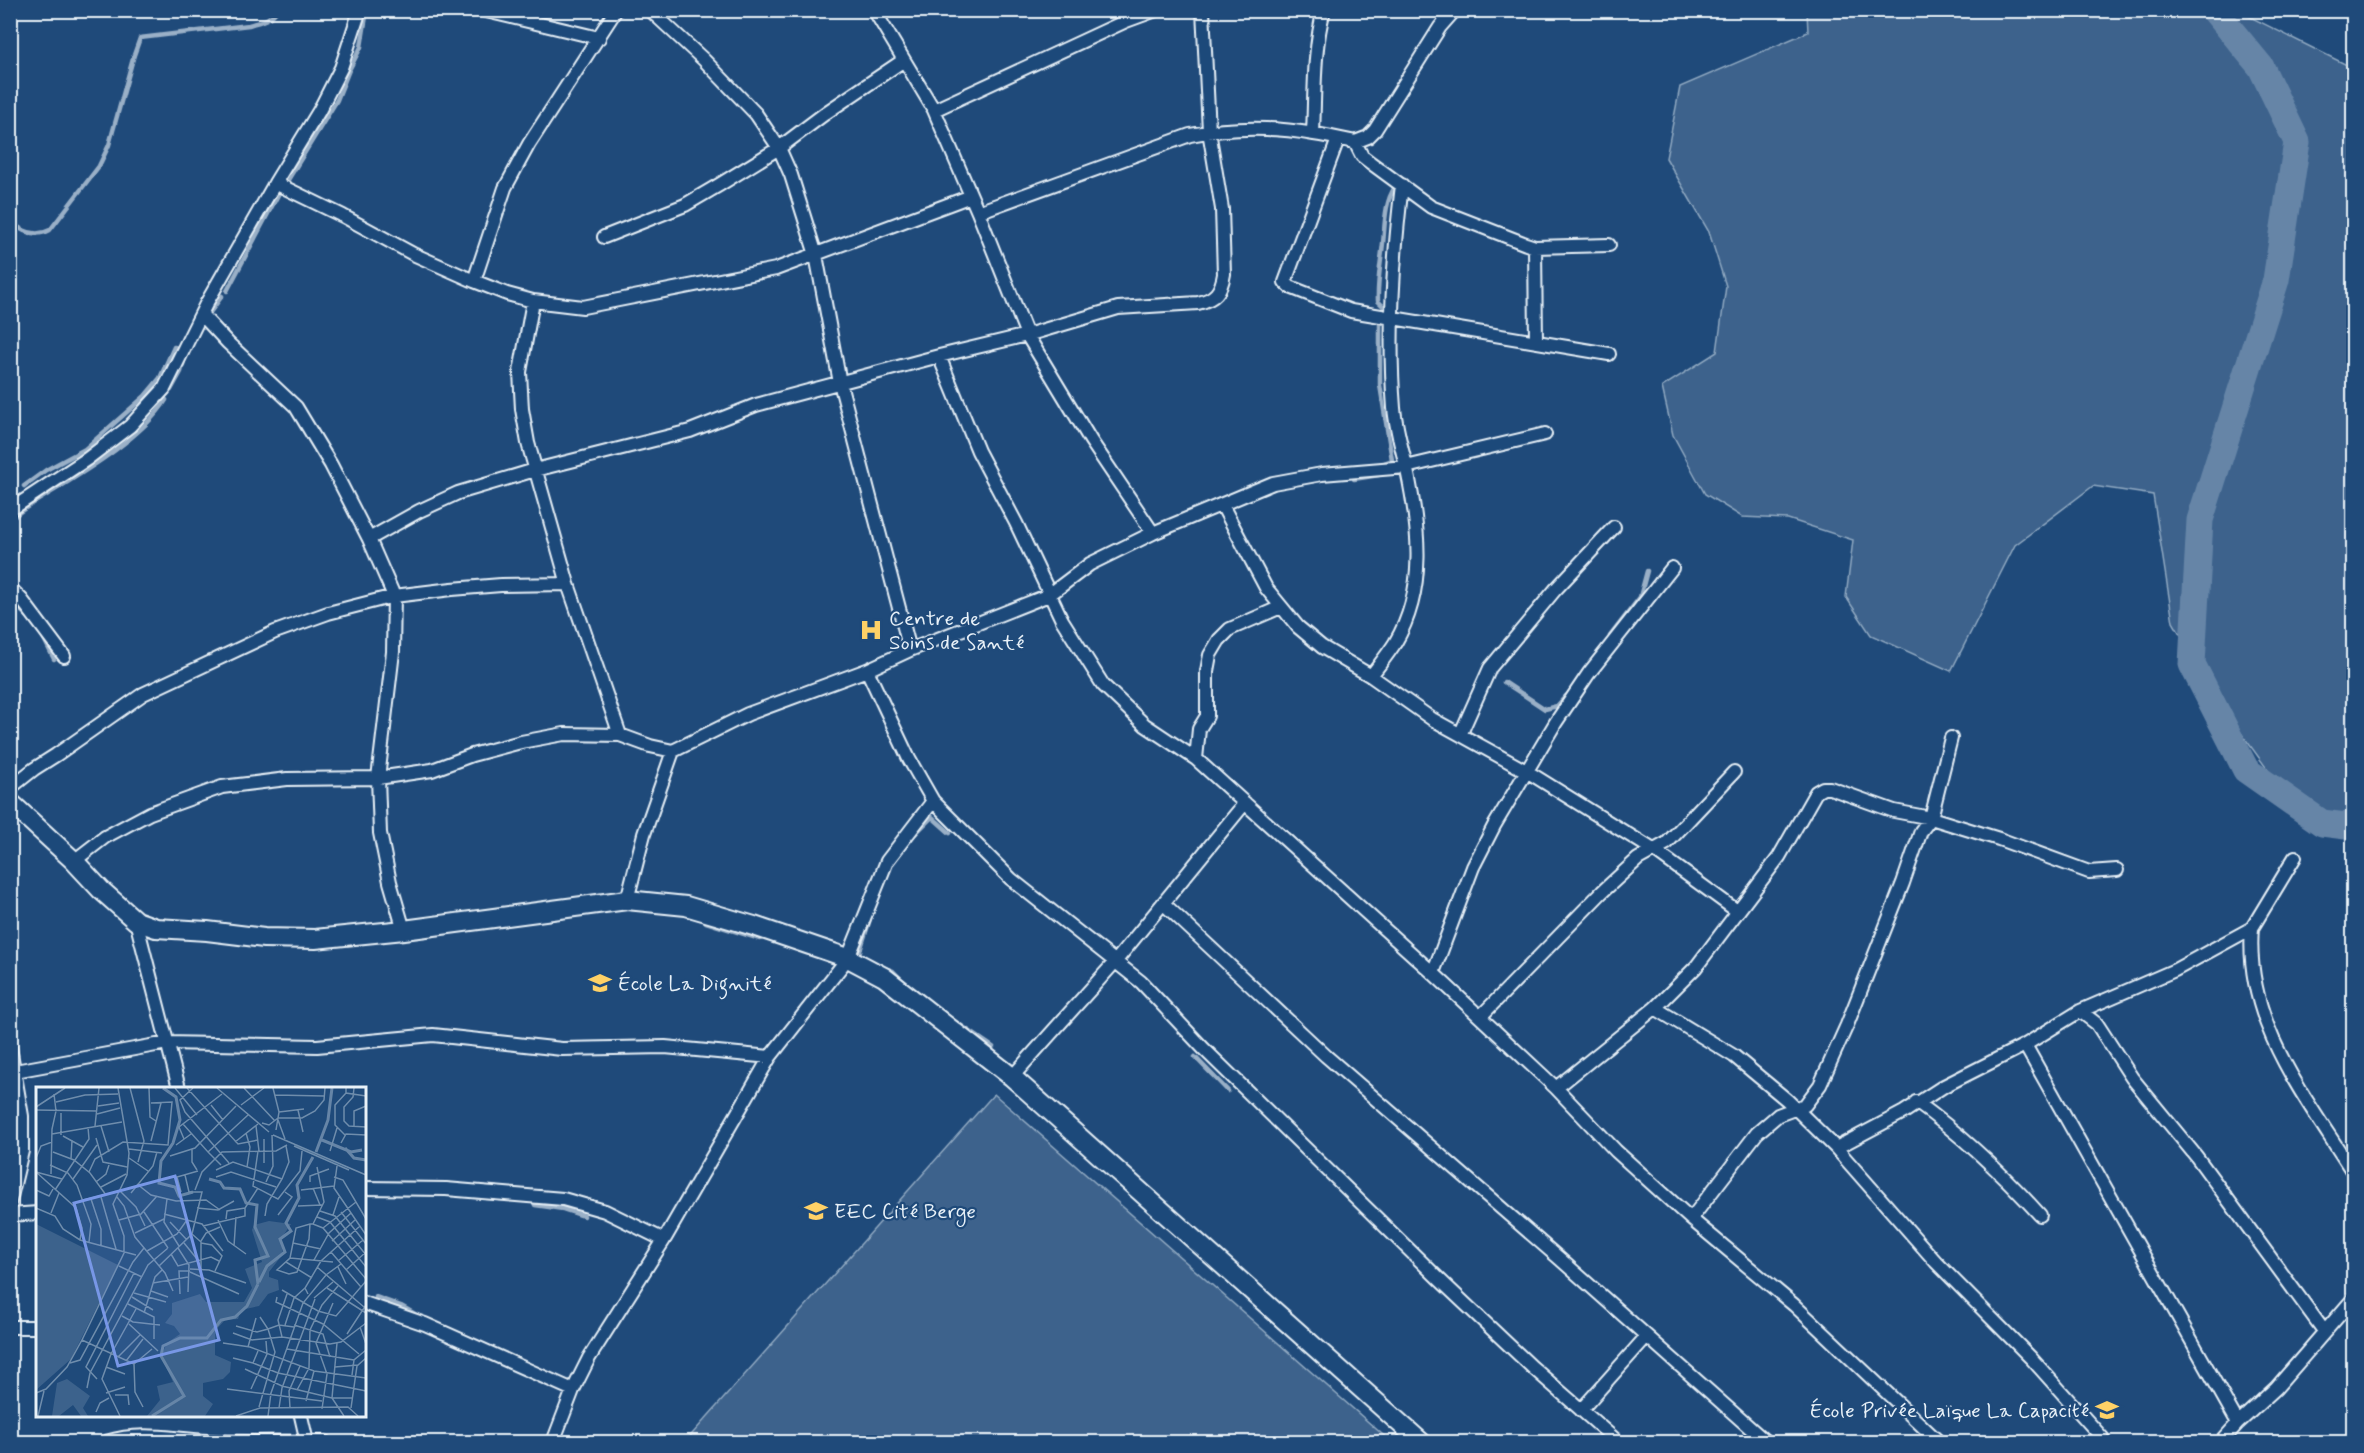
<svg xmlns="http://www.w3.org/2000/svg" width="2364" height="1453" font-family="Mynerve,sans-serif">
  <rect width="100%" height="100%" fill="#1f4a7a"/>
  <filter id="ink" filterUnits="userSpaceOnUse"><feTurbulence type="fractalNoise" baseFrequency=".0167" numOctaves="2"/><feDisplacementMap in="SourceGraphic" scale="12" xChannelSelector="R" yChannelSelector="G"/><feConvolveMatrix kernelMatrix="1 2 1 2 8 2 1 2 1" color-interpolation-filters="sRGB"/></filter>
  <g filter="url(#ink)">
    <path fill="#3c628c" stroke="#92aac2" stroke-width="1.5" d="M 1807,11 L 2241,11 L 2242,13 L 2353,68 L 2353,829 L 2291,802 L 2226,712 L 2173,622 L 2153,495 L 2093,486 L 2015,545 L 1951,671 L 1871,635 L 1846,597 L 1853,540 L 1788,519 L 1742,517 L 1705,494 L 1673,435 L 1662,387 L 1717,352 L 1726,286 L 1709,232 L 1666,158 L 1680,87 L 1808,32 Z
      M 994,1094 L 1391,1442 L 685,1442 Z"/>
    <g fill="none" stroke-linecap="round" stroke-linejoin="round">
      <path stroke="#9ab0c7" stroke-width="4.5" d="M 286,183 L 337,100 L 349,70 L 361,47 L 367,10
        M 10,221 C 22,232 35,238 50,230 L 99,166 L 109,145 L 134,55 L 140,38 L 249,25 C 258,22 271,20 277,10
        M 227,291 L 279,193
        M 206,318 L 222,296
        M 171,390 L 181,372 L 185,357
        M 1384,463 L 1392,460 L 1380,385 L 1380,324 L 1386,319 L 1387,310 L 1378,301 C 1377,281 1381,263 1383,243 C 1385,226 1384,203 1395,187 L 1400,188
        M 1354,479 L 1379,475
        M 24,486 L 46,470 L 85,449 L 145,396 L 160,378 L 174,347 L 178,348
        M 10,520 L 21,511 C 64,483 139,443 166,400
        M 10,600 L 28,617
        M 42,635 L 54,659
        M 1610,636 L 1640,597 L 1647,571
        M 1504,682 L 1545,709 L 1557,706 L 1566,696
        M 915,834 L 932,817 L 950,833
        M 706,922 L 760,939
        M 858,957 L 870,919
        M 887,969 L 893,971 L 904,982
        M 953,1020 L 993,1047
        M 1195,1057 L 1228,1091
        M 535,1205 L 563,1209 L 584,1216
        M 376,1297 L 401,1306 L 422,1318"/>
      <path stroke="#6685a7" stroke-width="27" d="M 2214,10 L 2261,67 L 2297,142 L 2276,280 L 2200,520 L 2192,664 L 2246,770 L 2322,823 L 2354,827"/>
      <g stroke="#e8f1f8" stroke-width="16">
        <path id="minor" d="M 482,10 L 599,38
          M 650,10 L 704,60 L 756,114 L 779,148 L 791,175 L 816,255 L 840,383 L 910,650
          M 874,10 L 934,110 L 978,212 L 1027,335 L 1091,441 L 1153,533
          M 934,110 L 1126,21 L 1156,10
          M 1313,133 C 1315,93 1313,50 1324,10
          M 1338,139 L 1285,282 L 1290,287 L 1351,311 L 1609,354
          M 1355,142 L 1368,137 L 1375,130 L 1440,27 L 1455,10
          M 275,183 L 343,216 L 413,254 L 474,281 L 507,294 L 533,301 L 583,307 L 776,269 L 971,196
          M 978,212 L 1190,135 C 1230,127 1274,127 1314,134 C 1328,136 1341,139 1355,142 L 1362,156 L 1371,163 L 1431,207 L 1526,244 L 1535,247 L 1609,245
          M 604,237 L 685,205 L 719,185 L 779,148 L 827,112 L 904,60
          M 1535,247 L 1536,341
          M 474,281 L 505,188 L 529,144 L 616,10
          M 533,301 L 520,372 L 522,409 L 528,443 L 568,584 L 620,735
          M 201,314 L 228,343 L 296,407 L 331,465 L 369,539 L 394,596 L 393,652 L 378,778 L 380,833 L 390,882 L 404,930
          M 939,356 L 978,451 L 1016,523 L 1062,620 L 1103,685 L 1145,725 L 1196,759 L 1433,973 L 1556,1088 L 1616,1151 L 1691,1219 L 1794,1305 L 1939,1442
          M 1222,505 L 1266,588 L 1298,627 L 1322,647 L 1371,676 L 1432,719 L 1528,772 L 1655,851 L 1737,911
          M 10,510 L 87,459 L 130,426 L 164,389 L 206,304 L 275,183 L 319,111 L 341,68 L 360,10
          M 369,539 L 419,511 L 458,493 L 535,470 L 690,431 L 756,405 L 939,356 L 1027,335 L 1118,308 L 1198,303 C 1215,299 1221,292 1224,274 L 1222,209 L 1209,131 L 1203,10
          M 10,588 L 22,600 L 64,656
          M 867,670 L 909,759 L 933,801 L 1011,879 L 1141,982 L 1204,1049 L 1440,1280 L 1532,1367 L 1618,1442
          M 1371,676 C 1379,665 1388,654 1395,643 C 1427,590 1419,526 1407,470 C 1402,449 1396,429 1394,408 C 1388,333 1393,259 1402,185
          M 1461,733 L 1490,668 L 1555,590 L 1614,527
          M 1196,759 L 1199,729 L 1207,716 L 1207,671 L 1210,655 L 1219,640 L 1230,629 L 1281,607
          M 10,788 L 34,769 L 56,755 L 143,694 L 275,632 L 328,613 L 394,596 L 452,589 L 501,585 L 568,584
          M 74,861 L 105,837 L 150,813 L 222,787 L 287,779 L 378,778 L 432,770 L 472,755 L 521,742 L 564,734 L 620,735 L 650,746 L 673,751 L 748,714 L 867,670 L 910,650 L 1049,595 L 1090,564 L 1153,533 L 1273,483 L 1322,474 L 1406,467 L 1545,434
          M 627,900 L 644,834 L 673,751
          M 1164,904 L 1326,1056 L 1560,1259 L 1766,1442
          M 136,921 L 179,1088
          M 2252,928 C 2244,1023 2306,1097 2354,1174
          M 1433,973 L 1473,867 L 1494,826 L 1556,722 L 1589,673 L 1672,568
          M 1655,1008 L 1734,1056 L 1787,1100 L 1836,1148 L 1936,1262 L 2031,1358 L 2106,1442
          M 2080,1011 L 2097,1024 L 2132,1078 L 2196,1156 L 2324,1331
          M 1481,1016 L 1602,892 L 1638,859 L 1667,843 L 1734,772
          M 2025,1045 L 2238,1423
          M 10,1047 L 22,1116 L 22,1151 L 10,1201
          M 15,1071 L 167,1043 L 317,1046 L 433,1035 L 562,1049 L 665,1047 L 770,1057
          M 1012,1077 L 1115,962 L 1245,803
          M 1556,1088 L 1655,1008 L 1696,967 L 1779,857 L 1816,792 L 1823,788 L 1830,788 L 1894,811 L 1931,818 L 1999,839 L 2089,872 L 2117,870
          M 1916,1102 C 1962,1135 2002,1173 2040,1215
          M 1836,1148 L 1904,1112 L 1944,1086 L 2025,1045 L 2080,1011 L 2175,970 L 2252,928 L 2295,857
          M 364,1188 L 446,1189 L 563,1199 L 605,1211 L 664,1240
          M 10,1215 L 38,1213
          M 1691,1219 L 1757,1133 L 1778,1115 L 1805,1105 L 1820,1085 L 1847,1025 L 1903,883 L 1921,831 L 1931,818 L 1951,738
          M 364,1303 L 425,1324 L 573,1390
          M 10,1327 L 38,1327
          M 1581,1410 L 1646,1337
          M 301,1416 L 307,1442
          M 106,1442 C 142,1431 171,1439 208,1441 C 246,1443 286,1441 325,1442
          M 553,1442 L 573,1390 L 589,1358 L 664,1240 L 770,1057 L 848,958 L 887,861 L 933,801
          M 2221,1442 L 2238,1423 L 2276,1388 L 2354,1298"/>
      </g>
      <g stroke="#e8f1f8" stroke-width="22">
        <path id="secondary" d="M 10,802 L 74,861 L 101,890 L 136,921 L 156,928 L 207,931 L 264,938 L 315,939 L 404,930 L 627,900 L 686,906 L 754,926 L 848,958 L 884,977 L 1012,1077 L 1421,1442"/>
      </g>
      <use href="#minor" stroke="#1f4a7a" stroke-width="12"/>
      <use href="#secondary" stroke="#1f4a7a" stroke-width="18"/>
    </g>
  </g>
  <defs>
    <g id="hospital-bare" transform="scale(1.8)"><path d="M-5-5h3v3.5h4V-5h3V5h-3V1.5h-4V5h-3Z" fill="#ffd166" stroke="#1f4a7a" stroke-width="2.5" paint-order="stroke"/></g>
    <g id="school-bare" transform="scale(1.8)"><path d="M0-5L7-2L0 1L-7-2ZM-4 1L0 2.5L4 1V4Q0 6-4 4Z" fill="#ffd166" stroke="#1f4a7a" stroke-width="2.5" paint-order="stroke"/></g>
  </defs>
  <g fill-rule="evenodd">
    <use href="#hospital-bare" x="871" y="630"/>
    <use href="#school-bare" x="600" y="983"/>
    <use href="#school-bare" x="816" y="1211"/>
    <use href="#school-bare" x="2107" y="1410"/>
  </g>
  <g text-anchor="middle" stroke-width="4.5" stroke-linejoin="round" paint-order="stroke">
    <g font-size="21" fill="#e8f1f8" stroke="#1f4a7a" text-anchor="start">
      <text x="889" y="625">Centre de<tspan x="889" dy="24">Soins de Santé</tspan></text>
      <text x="618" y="990">École La Dignité</text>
      <text x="834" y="1218">EEC Cité Berge</text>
      <text x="2089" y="1417" text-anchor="end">École Privée Laïque La Capacité</text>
    </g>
  </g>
  <g transform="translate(36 1087)">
    <rect width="330" height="330" fill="#1f4a7a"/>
    <path d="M 233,134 L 255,137 L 245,152 L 247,167 L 233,185 L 233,190 L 242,193 L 243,203 L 232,207 L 223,219 L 205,223 L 202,232 L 189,233 L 179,244 L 179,268 L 195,275 L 194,285 L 187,292 L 167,296 L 167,309 L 177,317 L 169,329 L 111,329 L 124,313 L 121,299 L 137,295 L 125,269 L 131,256 L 144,247 L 138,239 L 129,236 L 136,227 L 136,216 L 164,207 L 170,215 L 208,215 L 216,201 L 209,182 L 226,175 L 216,143 L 218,138 ZM 0,137 L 82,178 L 35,272 L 0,303 ZM 31,292 L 54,309 L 47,321 L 52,329 L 45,329 L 37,318 L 23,329 L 16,329 L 21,296 Z" fill="#3c628c"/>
    <path fill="none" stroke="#6685a7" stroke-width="3" d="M 127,1 L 140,10 L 144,33 L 137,56 L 125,74 L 123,96 L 139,100 L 143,109 L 157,105M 286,53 L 315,65 L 326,63M 309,61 L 318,71 L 330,73M 280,65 L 292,33 L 296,1M 173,92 L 184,95 L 188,101 L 204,102 L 210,116 L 221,118 L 219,140 L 232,169 L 219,173 L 222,197M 223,195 L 231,179 L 249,165 L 244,152 L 255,144 L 250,136 L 263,111 L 261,98 L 277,70M 116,329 L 148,309 L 125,269 L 127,259 L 144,251 L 171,251 L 185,233 L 199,230 L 211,219 L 222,197"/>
    <path fill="none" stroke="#6f8dac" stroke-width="1.5" d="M 94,1 L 108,54 L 102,75M 113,1 L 114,30 L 120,34M 139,1 L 161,28M 151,1 L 202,57 L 222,53M 157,1 L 144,13 L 149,25 L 193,76M 181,1 L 233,45M 208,1 L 239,34M 237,1 L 243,25 L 240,43M 310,1 L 310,6 L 330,9M 318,1 L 317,10 L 308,20 L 308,34 L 313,39 L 330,40M 239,8 L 288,9M 20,15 L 49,8 L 82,7M 175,18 L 187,33M 205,18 L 228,1M 62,19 L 83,16M 0,20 L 29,1M 0,23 L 61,24M 262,23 L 267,45M 243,25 L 268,22M 25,26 L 25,48M 61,27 L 84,21M 242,31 L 266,31 L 279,24 L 288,13 L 289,1M 242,33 L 249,52M 226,36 L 233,38 L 242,31M 147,37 L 172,65 L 212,28M 59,39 L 63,1M 65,39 L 73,65M 220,39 L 223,64M 318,40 L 318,24 L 330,19M 210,46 L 214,60 L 211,80M 16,47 L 86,35M 237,48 L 330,88M 309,48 L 299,38 L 299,18 L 310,6M 27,49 L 47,60M 60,51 L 67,75 L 91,80M 148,52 L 143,40 L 186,7M 115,54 L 125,16M 199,55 L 222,37M 305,56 L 310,47 L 330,48M 140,58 L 155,47M 258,59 L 313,83M 93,62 L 126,66M 156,62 L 156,75 L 161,83M 222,64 L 217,99 L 242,112 L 264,84 L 266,64M 294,64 L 301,41M 17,65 L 38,73 L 54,86 L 70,108M 172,65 L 185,78M 134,69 L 159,61 L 200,19M 0,71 L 5,59 L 16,55M 93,71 L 112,84M 35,72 L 36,53M 228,76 L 228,52M 14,78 L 32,86 L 41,98 L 55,137 L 53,155M 301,79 L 298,101 L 330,148M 180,83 L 197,75 L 246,92 L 231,117 L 229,129M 0,85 L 40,121 L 46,141 L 44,153M 0,85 L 26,92M 53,85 L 59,72 L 87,55 L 132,58 L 136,15 L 115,16M 15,87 L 16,42 L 20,24 L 18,7M 180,90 L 195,85 L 240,100M 298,90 L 307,93 L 330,132M 37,92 L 61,58M 246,92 L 253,75 L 250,59M 60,95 L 70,87 L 73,78M 230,95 L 237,79 L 236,48M 274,95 L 274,89 L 293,82M 101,97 L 115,108 L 140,114 L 170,113 L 184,123M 65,100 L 90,87M 277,101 L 284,118M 0,103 L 13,109 L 17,102M 19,103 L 53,52 L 52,40M 159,103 L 166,85 L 186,65 L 240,64 L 251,58M 265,103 L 298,99M 145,105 L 141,90 L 162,84M 95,106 L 117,79 L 121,65M 65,110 L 80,162M 81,110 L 88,119 L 99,150 L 129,186 L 137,204M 55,112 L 65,142 L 65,158M 131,112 L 128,135 L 143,159M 47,113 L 84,104 L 100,120 L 109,139M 262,119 L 286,118M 0,121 L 19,129 L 27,142 L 44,153 L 100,168M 161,121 L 182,123 L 198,114M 284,124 L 299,129 L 330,168M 108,125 L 132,161M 305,125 L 330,157M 15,126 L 23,106M 128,127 L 166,137 L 187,164M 242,128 L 256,110 L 249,105M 297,128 L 303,110M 281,130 L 294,135 L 330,180M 190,132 L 191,124 L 209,121M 83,133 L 105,127 L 121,109M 182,133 L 192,154 L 210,167M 134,135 L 151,153M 274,137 L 273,152 L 261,185 L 253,187 L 241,183 L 254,171 L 260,141 L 274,137 L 277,137 L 287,141 L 330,192M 277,137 L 288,115 L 281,80M 167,139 L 209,129 L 209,121 L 222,101M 287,141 L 320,115M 99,146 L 128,132M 156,147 L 165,155 L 165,190M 165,154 L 170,146 L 184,140M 296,154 L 319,133M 148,156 L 161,172M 165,156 L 176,158 L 186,169 L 179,184M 257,156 L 285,162M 198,159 L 200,130M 142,161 L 153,178 L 152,205M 111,164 L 141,147 L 151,133M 295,165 L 325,200M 135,167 L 142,179 L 175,170 L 183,174M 254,171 L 297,175M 278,173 L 293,146 L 315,126M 302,174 L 327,153M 250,175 L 276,191M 83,179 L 106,190M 123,179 L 156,147 L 166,105 L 153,105 L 149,88M 281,180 L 328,220M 302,180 L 310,197M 154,182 L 173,183 L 210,196M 310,183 L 330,165M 154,185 L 203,207M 117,196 L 152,190M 291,201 L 330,226M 246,203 L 282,224 L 300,229 L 330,194M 115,204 L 132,210M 98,206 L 130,215M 144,207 L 143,184 L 154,184M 272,207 L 269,201 L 285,174 L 324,139M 96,210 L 117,223M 241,210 L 240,215 L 287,237 L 323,267M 278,211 L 297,195M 92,217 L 118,230 L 118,252M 108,226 L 119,190 L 126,183M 86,229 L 97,235 L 124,238M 93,237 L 122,264M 249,238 L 258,211 L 269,201M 258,238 L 287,247 L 294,270M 200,239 L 221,245 L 232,242 L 224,230M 324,240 L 330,257M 197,246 L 216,253 L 246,250 L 294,257 L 305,255 L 330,236M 311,247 L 330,218M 246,250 L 242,233 L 251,207M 46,253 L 88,166 L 88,149 L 77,117 L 91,88 L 93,66 L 82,1M 187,256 L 214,260 L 278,284 L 330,291M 301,256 L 296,311 L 308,329M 212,260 L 220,231M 251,262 L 318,273M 222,264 L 217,276 L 242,286 L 330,304M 82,270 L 104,248M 197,271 L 217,276M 90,274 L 107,252M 34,276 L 44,273 L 97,175 L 108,161M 70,280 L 89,287M 299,280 L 322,278M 209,282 L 246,299 L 296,311 L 316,311M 316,288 L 318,273 L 330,263M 61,292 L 50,280 L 98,186M 51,301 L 54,286 L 112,178 L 132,161M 191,302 L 286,314M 215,302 L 231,267 L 230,254M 261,303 L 273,281 L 274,243 L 286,218 L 302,199M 0,306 L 10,302 L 31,280 L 46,253 L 98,277M 70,306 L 89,300M 79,308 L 92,308 L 93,318M 270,314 L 278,284M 107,320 L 99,305 L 98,277 L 116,262M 223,320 L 239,265 L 232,242 L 243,238 L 258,240M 243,321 L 246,301 L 279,212M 254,321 L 253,304 L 264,279M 315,321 L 321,279 L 330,271M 286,322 L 291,287 L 280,256 L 297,216M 60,325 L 64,316 L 73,311M 2,329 L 8,304M 84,329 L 66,292 L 75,267 L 100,222M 200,329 L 224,321 L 312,320 L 322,329M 232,329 L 235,306 L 267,216 L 290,188 L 305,177"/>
    <path fill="#7897e6" fill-opacity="0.15" stroke="#7897e6" stroke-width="3" d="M 139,89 L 183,253 L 82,279 L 38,116 Z"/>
    <rect width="330" height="330" fill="none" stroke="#e8f1f8" stroke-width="3"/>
  </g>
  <rect width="2364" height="1453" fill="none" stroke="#1f4a7a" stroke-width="36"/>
  <rect x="18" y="18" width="2328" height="1417" fill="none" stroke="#e8f1f8" stroke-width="2" filter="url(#ink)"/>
</svg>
